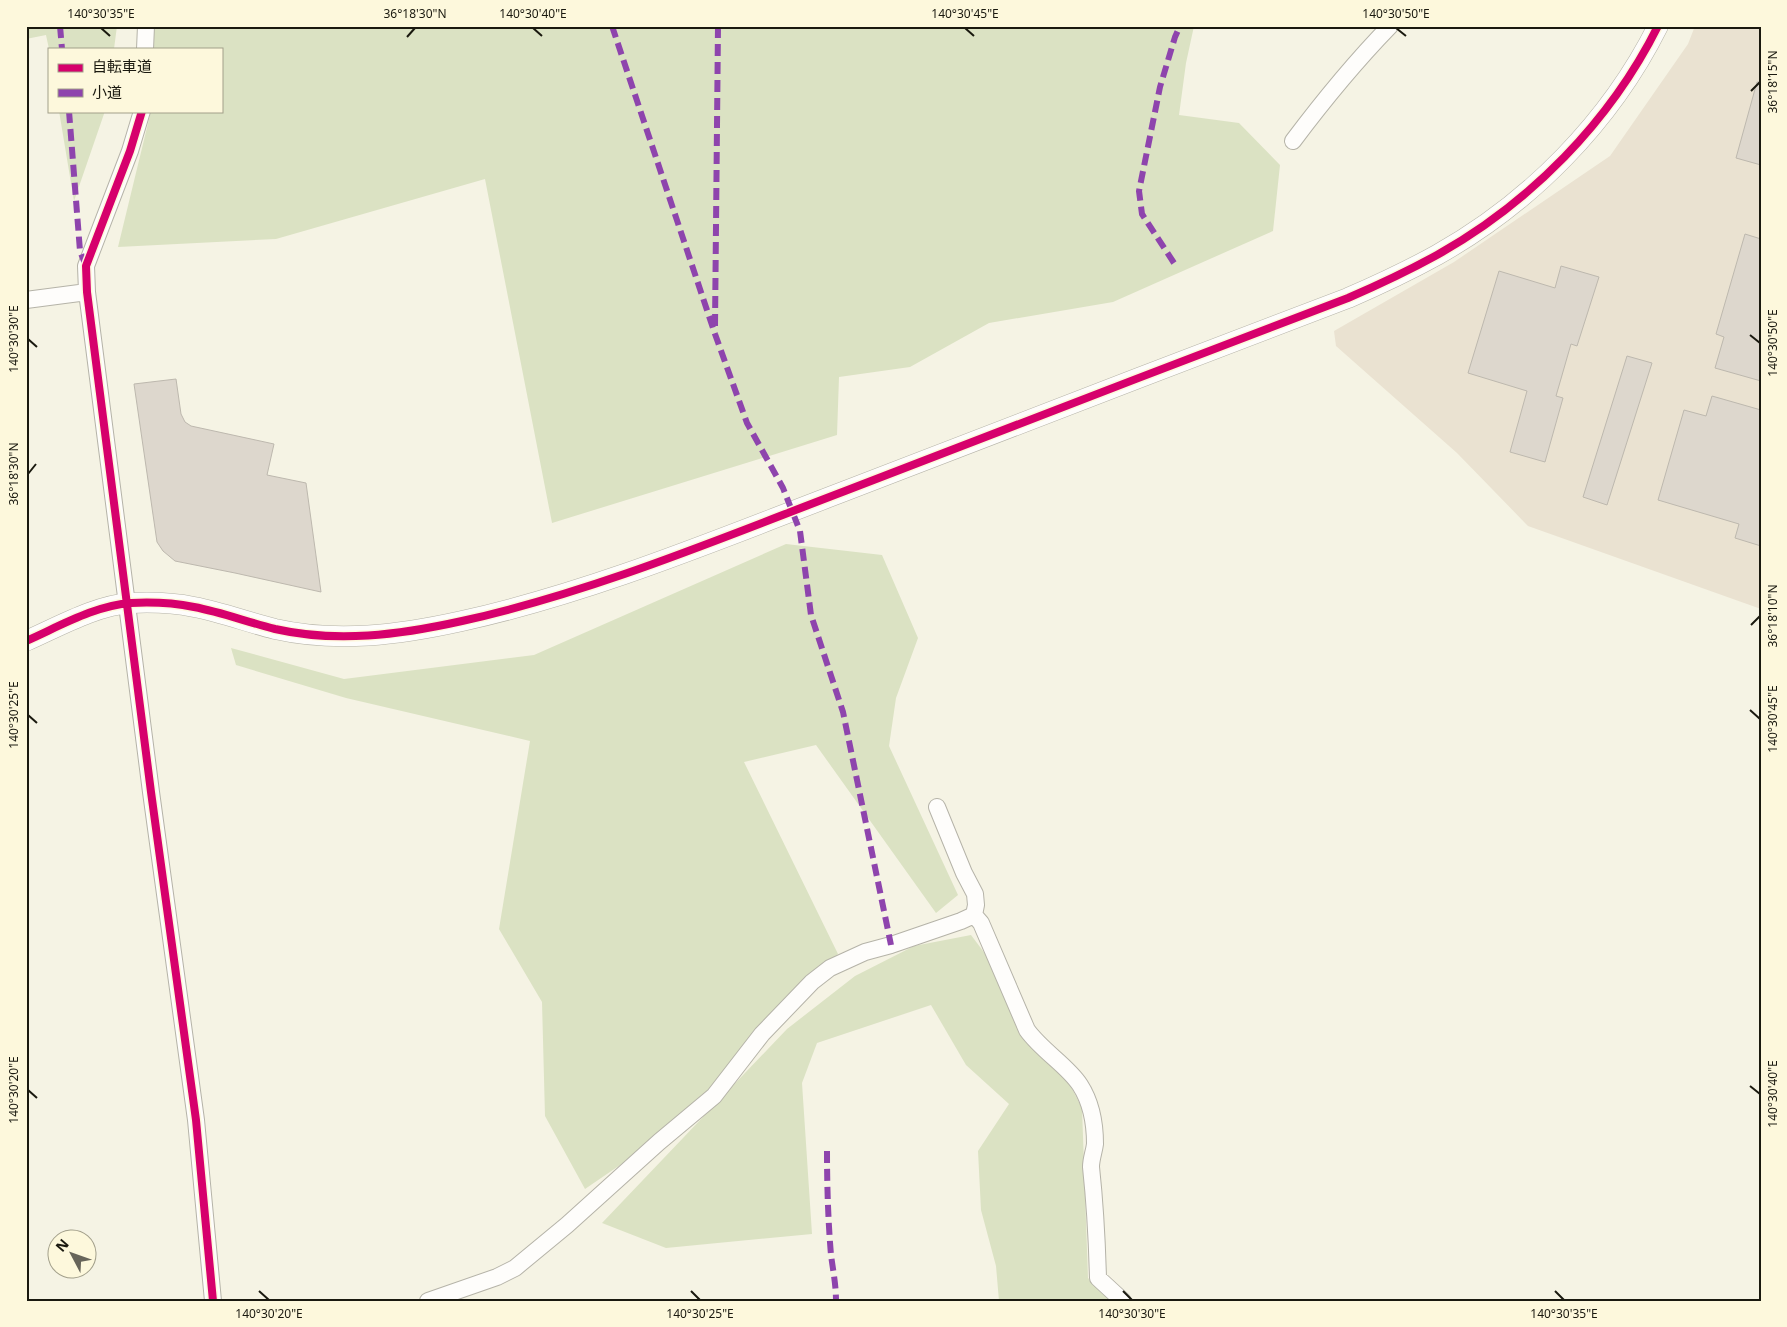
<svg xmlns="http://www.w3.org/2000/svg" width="1787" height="1327" font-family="'Noto Sans','Noto Sans JP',sans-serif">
  <rect width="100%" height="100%" fill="#f5f3e4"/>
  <path fill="#eae2d1" d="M 1695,26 L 1761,26 L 1761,609 L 1528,526 L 1457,453 L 1336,346 L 1334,331 L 1454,262 L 1610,156 L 1688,44 Z"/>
  <path fill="#dbe2c3" d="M 26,26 L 117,26 L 114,49 L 49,49 L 46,35 L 26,39 Z
    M 154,26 L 1194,26 L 1186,63 L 1179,115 L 1239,123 L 1280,165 L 1273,231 L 1113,302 L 989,323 L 910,367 L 839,377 L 837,435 L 552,523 L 485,179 L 276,239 L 118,247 L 151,111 L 221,111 L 221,49 L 154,49 Z
    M 59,111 L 105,111 L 74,201 Z
    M 786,544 L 882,555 L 918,638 L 896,698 L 889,746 L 958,895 L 936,913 L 816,745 L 744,762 L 838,954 L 798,986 L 704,1096 L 623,1163 L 585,1189 L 545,1116 L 542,1002 L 499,929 L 530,741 L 346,698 L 236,665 L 231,648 L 344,679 L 534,655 Z
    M 971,935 L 992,963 L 1068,1081 L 1082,1108 L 1088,1278 L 1111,1301 L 999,1301 L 996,1266 L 981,1210 L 978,1151 L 1009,1104 L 966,1065 L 931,1005 L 817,1043 L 802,1083 L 812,1234 L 666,1248 L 602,1223 L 787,1029 L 855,976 L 914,946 Z"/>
  <path fill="#ddd7cd" stroke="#bdb8ae" d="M 1757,82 L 1761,82 L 1761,165 L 1736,158 Z
    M 1745,234 L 1761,239 L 1761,381 L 1715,368 L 1724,337 L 1716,334 Z
    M 1561,266 L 1599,277 L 1577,346 L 1571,344 L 1556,396 L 1563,398 L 1545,462 L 1510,452 L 1527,391 L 1468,373 L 1499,271 L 1555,288 Z
    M 1627,356 L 1652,363 L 1607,505 L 1583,497 Z
    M 176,379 L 181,414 L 185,422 L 191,426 L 274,444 L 267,475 L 306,483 L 321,592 L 235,573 L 175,561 L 163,551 L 157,542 L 134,384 Z
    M 1712,396 L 1761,410 L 1761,546 L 1735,538 L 1739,524 L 1658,500 L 1684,410 L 1706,416 Z"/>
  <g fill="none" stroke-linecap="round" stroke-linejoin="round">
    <g stroke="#b5b3a8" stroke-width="18">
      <path id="minor" d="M 145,49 L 146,26
        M 142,111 L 130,151 L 86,266 L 87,292 L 151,792 L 196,1120 L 213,1301
        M 1293,141 C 1323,101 1355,62 1390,26
        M 26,300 L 87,292
        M 974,915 L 981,923 L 1027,1030 C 1042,1051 1068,1066 1080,1085 C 1091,1102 1095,1124 1095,1144 C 1094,1152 1091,1159 1091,1167 C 1095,1204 1097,1241 1098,1278 L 1123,1301
        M 428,1301 L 497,1277 L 515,1268 L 567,1225 L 659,1142 L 714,1096 L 762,1034 L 812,982 L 830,968 L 865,952 L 891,945 L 961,921 L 974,915 L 976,905 L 975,894 L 964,873 L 937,807"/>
    </g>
    <g stroke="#b5b3a8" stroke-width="21">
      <path id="tertiary" d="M 26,641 C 58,627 96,605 131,603 C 151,602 174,603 194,607 C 221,612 247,622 275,629 C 337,643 399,635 462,621 C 593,592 719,539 845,491 C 1013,426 1180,362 1348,298 C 1378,285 1408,271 1437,255 C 1530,203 1610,122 1658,26"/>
    </g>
    <use href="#minor" stroke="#fefdfb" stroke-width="16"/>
    <use href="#tertiary" stroke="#fefdfb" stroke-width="20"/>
    <path stroke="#8e44ad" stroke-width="6" stroke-dasharray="12 6" stroke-linecap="butt" d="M 60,26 L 62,49
      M 612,26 L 715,334 L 747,423 L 783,488 L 800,531 L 811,615 L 843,712 L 891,945
      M 69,111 L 80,251 L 86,266
      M 1174,263 L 1142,214 L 1139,191 L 1160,87 L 1175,37 L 1180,26
      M 715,326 L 718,26
      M 827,1151 C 827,1185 828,1220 831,1255 C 833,1270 836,1285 836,1301"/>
    <g stroke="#fdf8dc" stroke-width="11">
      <path id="cycleway" d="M 142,111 L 130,151 L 86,266 L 87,292 L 151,792 L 196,1120 L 213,1301
        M 26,641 C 58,627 96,605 131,603 C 151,602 174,603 194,607 C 221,612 247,622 275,629 C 337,643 399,635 462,621 C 593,592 719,539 845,491 C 1013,426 1180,362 1348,298 C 1378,285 1408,271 1437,255 C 1530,203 1610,122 1658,26"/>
    </g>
    <use href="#cycleway" stroke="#d6006c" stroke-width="8"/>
  </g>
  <path fill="none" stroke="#1a190f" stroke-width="2" d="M 101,28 L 110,36M 533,28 L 542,36M 965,28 L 974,36M 1396,28 L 1406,36M 407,37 L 415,28M 1751,91 L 1760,82M 1750,335 L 1760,343M 28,339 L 37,347M 28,474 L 36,464M 1751,625 L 1760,616M 1750,710 L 1760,719M 28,715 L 37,723M 1750,1086 L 1760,1094M 28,1090 L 37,1098M 259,1291 L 269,1300M 691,1291 L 700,1300M 1123,1291 L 1132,1300M 1555,1291 L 1564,1300"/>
  <rect width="1787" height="1327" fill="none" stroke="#fdf8dc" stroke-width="55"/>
  <rect x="48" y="48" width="175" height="65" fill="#fdf8dc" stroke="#a29f8a"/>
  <rect x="58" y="64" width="25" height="8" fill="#d6006c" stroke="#a29f8a"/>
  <text x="92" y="72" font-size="15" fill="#1a190f">自転車道</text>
  <rect x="58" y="89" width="25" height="8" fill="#8e44ad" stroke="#a29f8a"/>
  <text x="92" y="98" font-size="15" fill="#1a190f">小道</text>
  <g transform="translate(72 1254) rotate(311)"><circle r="24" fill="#fdf8dc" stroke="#a29f8a"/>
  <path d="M0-4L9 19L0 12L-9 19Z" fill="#67655a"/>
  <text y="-8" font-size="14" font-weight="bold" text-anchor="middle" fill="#1a190f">N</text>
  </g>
  <rect x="28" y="28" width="1732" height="1272" fill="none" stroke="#1a190f" stroke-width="2"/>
  <g font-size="12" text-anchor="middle" fill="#1a190f">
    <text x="101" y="18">140°30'35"E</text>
    <text x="415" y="18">36°18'30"N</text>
    <text x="533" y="18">140°30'40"E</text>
    <text x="965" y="18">140°30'45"E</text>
    <text x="1396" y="18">140°30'50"E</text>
    <text transform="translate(1773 82) rotate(-90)" y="4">36°18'15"N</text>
    <text transform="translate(14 339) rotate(-90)" y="4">140°30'30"E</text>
    <text transform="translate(1773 343) rotate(-90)" y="4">140°30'50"E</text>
    <text transform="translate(14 474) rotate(-90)" y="4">36°18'30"N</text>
    <text transform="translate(1773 616) rotate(-90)" y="4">36°18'10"N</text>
    <text transform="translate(14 715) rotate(-90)" y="4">140°30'25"E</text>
    <text transform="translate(1773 719) rotate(-90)" y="4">140°30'45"E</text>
    <text transform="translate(14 1090) rotate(-90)" y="4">140°30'20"E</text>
    <text transform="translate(1773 1094) rotate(-90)" y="4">140°30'40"E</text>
    <text x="269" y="1318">140°30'20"E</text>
    <text x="700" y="1318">140°30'25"E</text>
    <text x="1132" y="1318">140°30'30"E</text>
    <text x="1564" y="1318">140°30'35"E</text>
  </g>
</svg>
